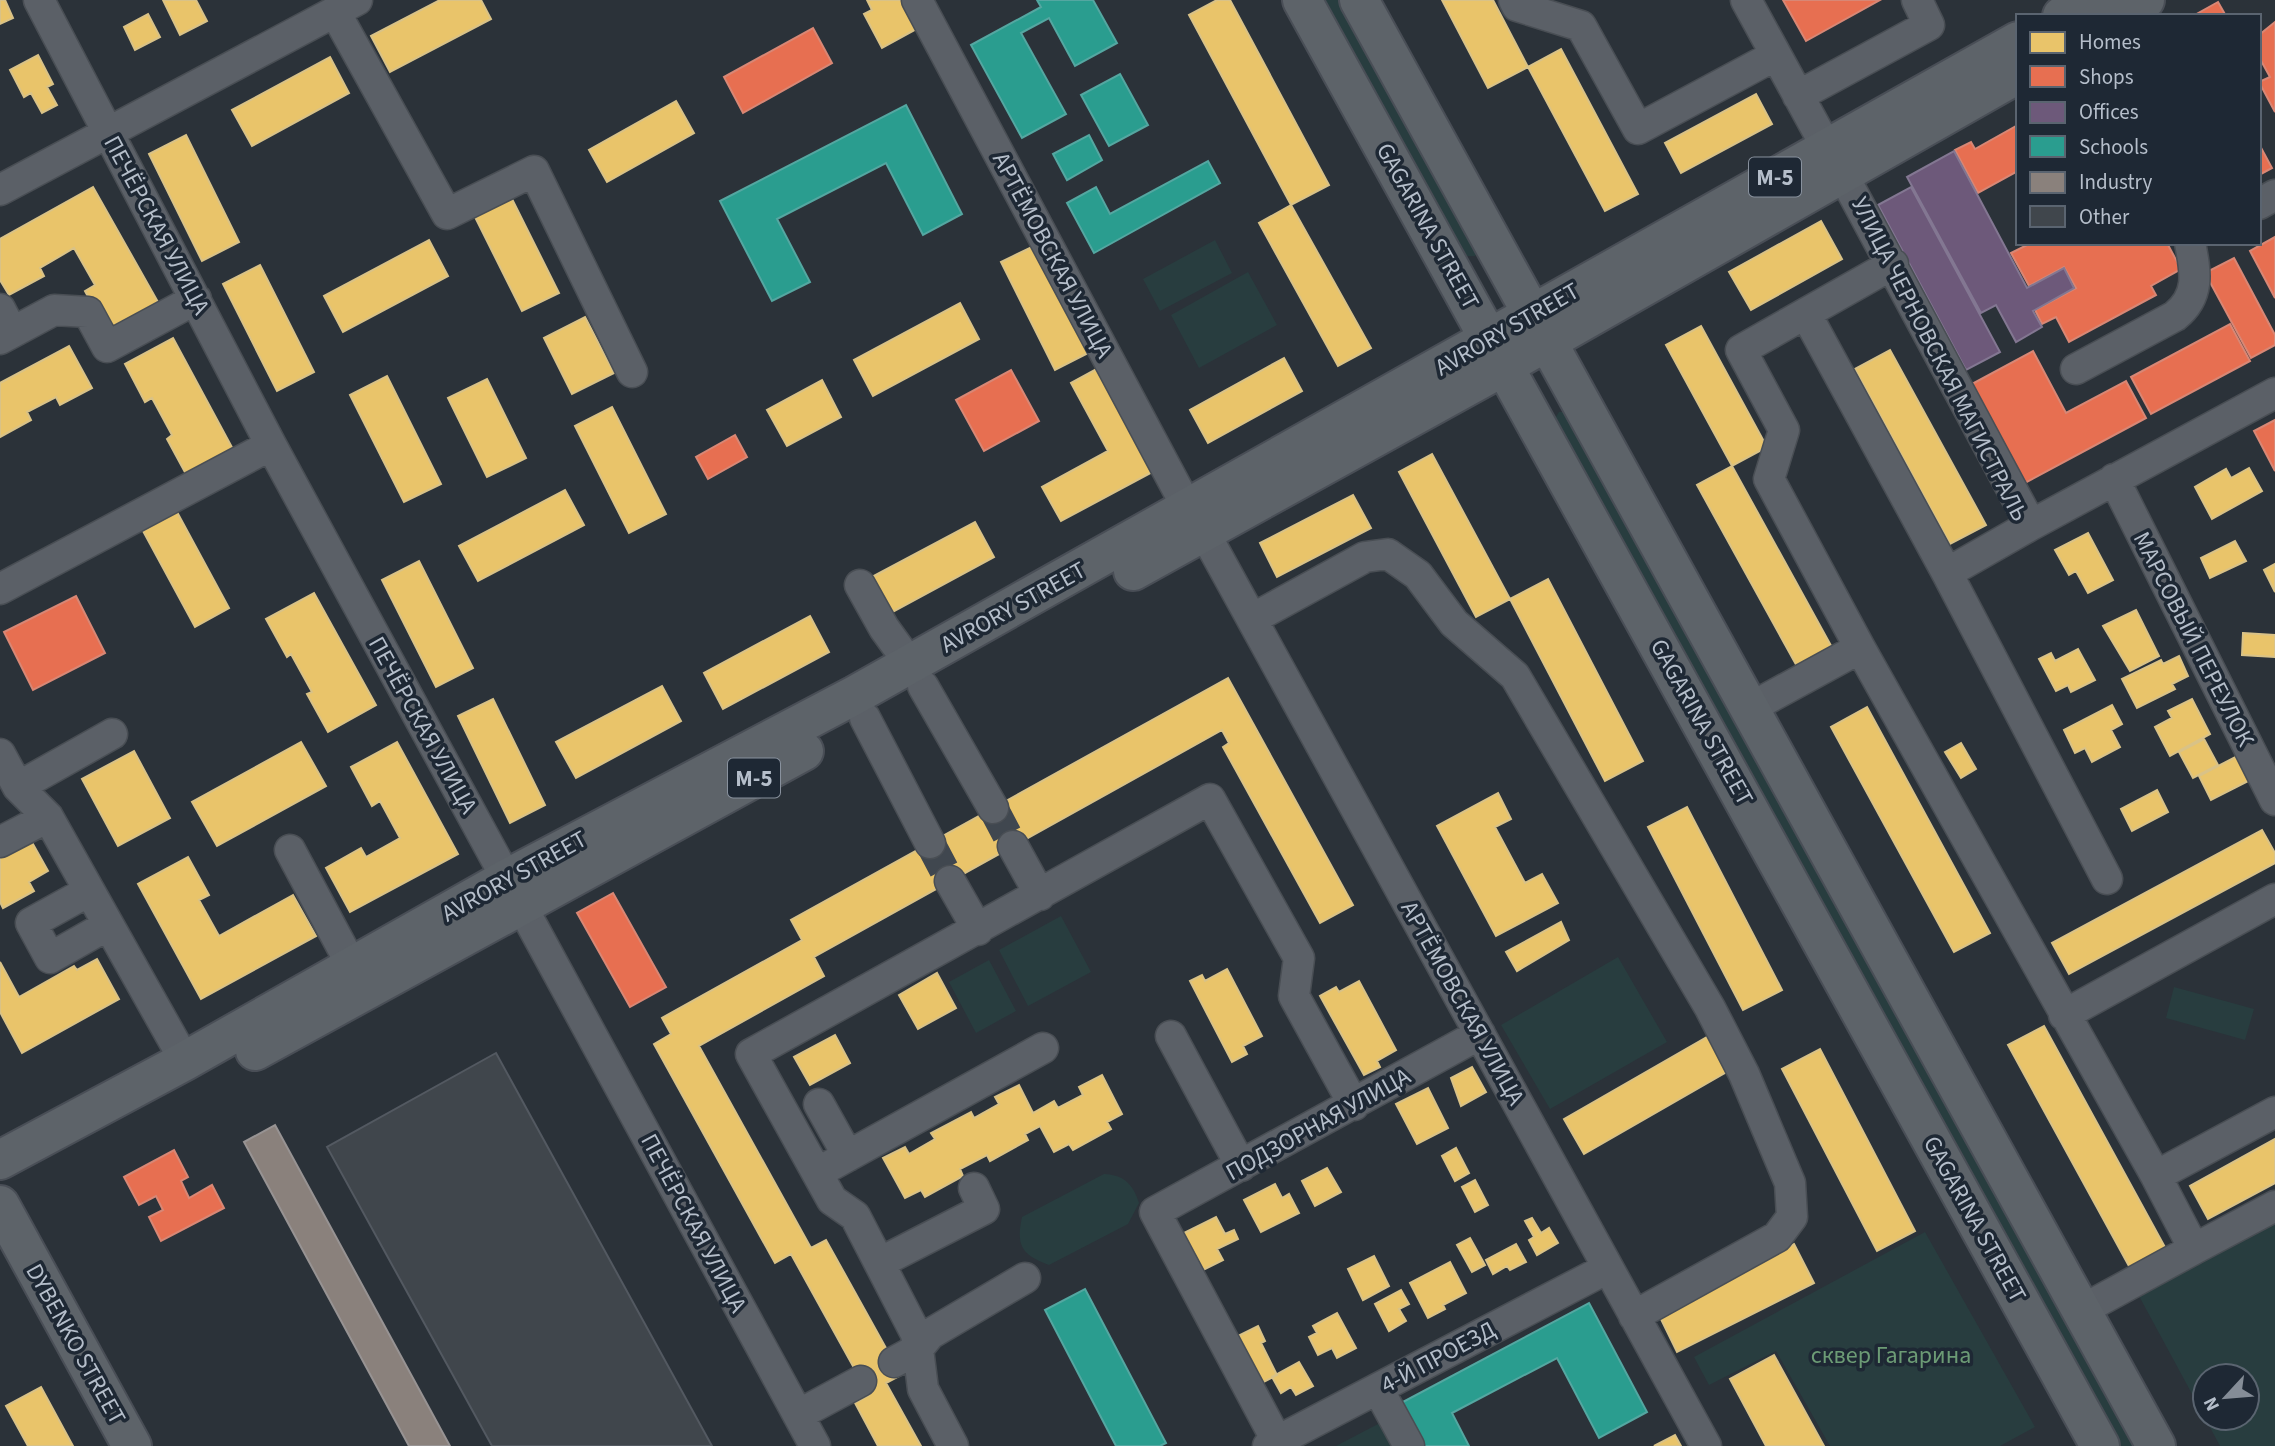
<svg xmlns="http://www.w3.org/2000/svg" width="2275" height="1446" font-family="'Source Sans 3',sans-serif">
  <rect width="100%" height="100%" fill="#2b3239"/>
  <path fill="#283d3f" d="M 1322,0 L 1341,0 L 1478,252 L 1475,256 L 1465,256 Z
    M 1215,240 L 1232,273 L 1160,311 L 1143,279 Z
    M 1248,272 L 1277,325 L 1199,368 L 1171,315 Z
    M 1559,412 L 1567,412 L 2135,1446 L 2116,1446 L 1554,420 Z
    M 1061,916 L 1091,972 L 1028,1006 L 999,950 Z
    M 1618,957 L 1667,1042 L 1550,1109 L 1501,1025 Z
    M 989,960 L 1016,1011 L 976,1033 L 949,982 Z
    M 2174,987 L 2254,1009 L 2245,1040 L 2166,1018 Z
    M 1104,1174 C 1124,1175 1133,1184 1139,1203 L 1128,1224 L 1049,1265 C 1021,1255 1016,1245 1022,1217 Z
    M 2275,1223 L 2275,1446 L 2220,1446 L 2205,1418 L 2247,1418 L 2247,1376 L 2205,1376 L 2205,1418 L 2139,1296 Z
    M 1925,1232 L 2035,1427 L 2000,1446 L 1830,1446 L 1776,1351 L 1709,1385 L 1694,1357 Z
    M 1380,1423 L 1392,1446 L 1336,1446 Z"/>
  <path fill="#e9c46a" stroke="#d9c287" stroke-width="2" d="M 0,0 L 5,0 L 13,18 L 0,24 Z
    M 163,0 L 196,0 L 207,21 L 180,35 Z
    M 440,0 L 481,0 L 491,19 L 390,72 L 371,36 Z
    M 867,0 L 906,0 L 920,27 L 882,48 L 864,14 L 872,10 Z
    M 1217,0 L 1230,0 L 1329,185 L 1291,205 L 1189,15 Z
    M 1442,0 L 1493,0 L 1528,67 L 1488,88 Z
    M 148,14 L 160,37 L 135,50 L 124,27 Z
    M 1561,49 L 1638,194 L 1605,211 L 1528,67 Z
    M 38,55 L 53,84 L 47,87 L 57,105 L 42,113 L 31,93 L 24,97 L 10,70 Z
    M 330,57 L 349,93 L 252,146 L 232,110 Z
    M 1756,94 L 1772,124 L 1681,173 L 1665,143 Z
    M 676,101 L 694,133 L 607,182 L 589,150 Z
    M 186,135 L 239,242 L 202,261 L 149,154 Z
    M 93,187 L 158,302 L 107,331 L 85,291 L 95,285 L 74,248 L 40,268 L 44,276 L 9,295 L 0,280 L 0,239 Z
    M 508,191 L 559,293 L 522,311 L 471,209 Z
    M 1291,205 L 1371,348 L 1338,366 L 1259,223 Z
    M 1821,221 L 1842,259 L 1751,310 L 1729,272 Z
    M 429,240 L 448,276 L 343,332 L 324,296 Z
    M 1038,244 L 1092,351 L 1055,370 L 1001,262 Z
    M 260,265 L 314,372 L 277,391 L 223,284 Z
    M 960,303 L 979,339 L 873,396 L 854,360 Z
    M 585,317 L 614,373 L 572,394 L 544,338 Z
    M 1701,326 L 1767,447 L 1732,466 L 1666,345 Z
    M 173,338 L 234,451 L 187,476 L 167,439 L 172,435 L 152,398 L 145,402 L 125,364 Z
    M 69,346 L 92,388 L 60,405 L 56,397 L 27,412 L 31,420 L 0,437 L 0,383 Z
    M 1890,350 L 1986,525 L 1950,544 L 1855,369 Z
    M 1284,358 L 1302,391 L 1208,443 L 1190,410 Z
    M 1100,367 L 1156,470 L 1061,521 L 1042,487 L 1108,451 L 1071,383 Z
    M 387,376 L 441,484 L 404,502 L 350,395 Z
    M 487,379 L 526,458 L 487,477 L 448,398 Z
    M 822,380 L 841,417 L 787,446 L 767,410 Z
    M 612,407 L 666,514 L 629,533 L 575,426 Z
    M 1432,454 L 1510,599 L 1476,617 L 1399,472 Z
    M 1732,466 L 1834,651 L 1799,670 L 1697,485 Z
    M 2249,468 L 2262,491 L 2212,519 L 2195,487 L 2226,469 L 2231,478 Z
    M 565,490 L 584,525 L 478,581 L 459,546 Z
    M 1353,495 L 1371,528 L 1277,577 L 1260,543 Z
    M 177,512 L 229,608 L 195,627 L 143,531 Z
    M 975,522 L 994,557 L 889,614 L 870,578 Z
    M 2088,533 L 2113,580 L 2088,593 L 2076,571 L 2069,575 L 2055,550 Z
    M 2235,541 L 2246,561 L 2210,578 L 2201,558 Z
    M 419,561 L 473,668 L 436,687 L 382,580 Z
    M 2275,564 L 2275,592 L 2264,570 Z
    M 1548,579 L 1643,761 L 1605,781 L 1510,599 Z
    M 314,593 L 376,705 L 328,732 L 307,694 L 312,692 L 291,654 L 287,657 L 266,619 Z
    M 2136,610 L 2159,656 L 2130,671 L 2103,626 Z
    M 810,616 L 829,652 L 723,709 L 704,673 Z
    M 2243,633 L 2275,635 L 2275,657 L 2242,655 Z
    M 2078,649 L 2095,680 L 2071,692 L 2068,685 L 2056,691 L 2039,659 L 2051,653 L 2055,661 Z
    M 2179,656 L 2188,676 L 2172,684 L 2175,689 L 2137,708 L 2122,679 L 2161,660 L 2163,664 Z
    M 1228,678 L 1353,905 L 1320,923 L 1223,747 L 1229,743 L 1222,730 L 814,957 L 824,976 L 699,1046 L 811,1248 L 826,1240 L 901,1375 L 886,1383 L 921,1446 L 878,1446 L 855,1403 L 869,1395 L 791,1254 L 775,1263 L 654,1044 L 671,1034 L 662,1018 L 802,940 L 791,920 Z
    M 662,686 L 681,721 L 576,778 L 556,742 Z
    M 493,699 L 545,805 L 510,823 L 458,716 Z
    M 2192,699 L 2210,734 L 2170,756 L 2155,727 L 2172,718 L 2168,711 Z
    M 2112,705 L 2122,724 L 2111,730 L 2120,747 L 2092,762 L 2085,748 L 2075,753 L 2064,730 Z
    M 1867,707 L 1990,933 L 1954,952 L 1831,727 Z
    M 2204,739 L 2218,765 L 2193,778 L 2179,752 Z
    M 301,742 L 326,786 L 217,846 L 192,802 Z
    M 397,742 L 458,854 L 350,912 L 326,868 L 361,848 L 366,857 L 400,838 L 380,801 L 372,806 L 351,767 Z
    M 1961,743 L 1976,769 L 1961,778 L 1945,752 Z
    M 134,751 L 170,818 L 118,846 L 82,779 Z
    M 2243,753 L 2256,777 L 2211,800 L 2199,776 Z
    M 2157,790 L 2168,812 L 2132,831 L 2121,809 Z
    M 1498,793 L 1511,819 L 1495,827 L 1525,883 L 1542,874 L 1558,903 L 1496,936 L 1437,826 Z
    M 1687,807 L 1782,990 L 1743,1010 L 1648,827 Z
    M 2262,830 L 2275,853 L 2275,863 L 2069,974 L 2052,943 Z
    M 29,837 L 48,871 L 29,882 L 34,891 L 3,908 L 0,902 L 0,853 Z
    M 188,857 L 209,895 L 199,900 L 219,936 L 293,895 L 316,936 L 201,999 L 138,884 Z
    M 1561,922 L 1569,940 L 1517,971 L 1506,952 Z
    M 97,959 L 119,999 L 22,1053 L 0,1012 L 0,962 L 19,997 L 74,966 L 77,970 Z
    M 1227,969 L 1262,1036 L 1243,1046 L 1247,1054 L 1232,1062 L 1190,981 L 1202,975 L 1205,981 Z
    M 937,973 L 956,1008 L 918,1029 L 899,995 Z
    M 1359,981 L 1396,1050 L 1377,1061 L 1380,1067 L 1364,1075 L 1320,996 L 1336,987 L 1339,992 Z
    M 2044,1026 L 2166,1249 L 2130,1268 L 2008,1045 Z
    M 1712,1034 L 1732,1069 L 1584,1154 L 1564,1119 Z
    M 835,1035 L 850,1063 L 810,1085 L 794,1057 Z
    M 1820,1049 L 1915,1231 L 1877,1251 L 1782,1069 Z
    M 1472,1067 L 1486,1092 L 1461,1106 L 1451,1078 Z
    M 1102,1075 L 1122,1114 L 1107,1122 L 1111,1129 L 1073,1150 L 1069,1144 L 1054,1152 L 1040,1126 L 1025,1134 L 1028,1140 L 990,1161 L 987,1155 L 960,1169 L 963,1176 L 925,1197 L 921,1190 L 905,1198 L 883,1158 L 905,1147 L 909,1154 L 935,1139 L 931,1133 L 971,1112 L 974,1118 L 999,1104 L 995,1097 L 1019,1085 L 1033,1113 L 1054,1101 L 1058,1108 L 1083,1095 L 1079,1087 Z
    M 1428,1088 L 1448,1128 L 1417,1144 L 1396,1104 Z
    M 2275,1139 L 2275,1183 L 2208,1219 L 2190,1186 Z
    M 1456,1148 L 1469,1173 L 1455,1181 L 1442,1156 Z
    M 1327,1168 L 1341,1192 L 1315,1206 L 1302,1181 Z
    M 1475,1180 L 1488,1205 L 1475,1212 L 1462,1187 Z
    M 1275,1184 L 1282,1198 L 1289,1194 L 1299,1213 L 1261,1232 L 1244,1200 Z
    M 1216,1217 L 1225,1234 L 1234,1230 L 1238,1239 L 1217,1249 L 1223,1260 L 1199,1272 L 1180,1235 Z
    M 1532,1218 L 1541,1233 L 1549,1228 L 1558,1243 L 1537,1255 L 1529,1240 L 1534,1237 L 1525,1221 Z
    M 1470,1238 L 1485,1265 L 1472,1272 L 1457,1245 Z
    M 1516,1244 L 1526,1262 L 1510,1270 L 1507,1266 L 1493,1274 L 1486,1260 Z
    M 1794,1244 L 1814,1283 L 1677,1352 L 1658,1313 Z
    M 1374,1256 L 1389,1286 L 1363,1300 L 1348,1269 Z
    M 1450,1262 L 1466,1293 L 1443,1305 L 1445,1309 L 1428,1318 L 1410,1283 Z
    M 1401,1290 L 1409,1304 L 1399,1309 L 1406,1321 L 1389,1331 L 1375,1304 Z
    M 1337,1313 L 1356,1348 L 1337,1358 L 1332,1348 L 1318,1355 L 1309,1337 L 1317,1333 L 1313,1326 Z
    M 1258,1326 L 1265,1341 L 1261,1343 L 1277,1375 L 1256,1386 L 1232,1339 Z
    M 1774,1355 L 1824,1446 L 1766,1446 L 1730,1379 Z
    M 1299,1362 L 1313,1386 L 1296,1395 L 1291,1387 L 1281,1393 L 1272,1377 Z
    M 41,1387 L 73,1446 L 28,1446 L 6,1406 Z
    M 1675,1435 L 1681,1446 L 1654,1446 Z"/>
  <path fill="#e76f51" stroke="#d88775" stroke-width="2" d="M 1783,0 L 1880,0 L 1806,41 Z
    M 2218,2 L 2226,16 L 2193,16 Z
    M 2275,22 L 2275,112 L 2259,82 L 2270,77 L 2259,57 L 2259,35 Z
    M 813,28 L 832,63 L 743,113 L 724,77 Z
    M 2018,125 L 2018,171 L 1978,193 L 1955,150 L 1971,142 L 1975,149 Z
    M 2259,144 L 2272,168 L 2259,175 Z
    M 2275,237 L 2275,298 L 2250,251 Z
    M 2031,243 L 2167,243 L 2181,269 L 2151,286 L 2156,295 L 2069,342 L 2056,317 L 2042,324 L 2035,310 L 2076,288 L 2064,267 L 2029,286 L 2011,253 Z
    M 2234,258 L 2275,335 L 2275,345 L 2251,358 L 2205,273 Z
    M 2230,324 L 2250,361 L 2151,414 L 2131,377 Z
    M 2033,351 L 2066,413 L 2126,381 L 2146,418 L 2025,483 L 1972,384 Z
    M 1011,370 L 1039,421 L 984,451 L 956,400 Z
    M 2275,420 L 2275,471 L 2254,431 Z
    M 735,435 L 747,457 L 708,479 L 696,457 Z
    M 76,596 L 105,653 L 33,690 L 4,632 Z
    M 613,893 L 666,987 L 630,1007 L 577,913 Z
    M 174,1150 L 188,1177 L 181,1181 L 189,1198 L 212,1185 L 224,1208 L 161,1241 L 149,1217 L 163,1210 L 156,1196 L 139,1205 L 124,1177 Z"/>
  <path fill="#6d597a" stroke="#837792" stroke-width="2" d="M 1954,151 L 2027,288 L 2064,268 L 2074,288 L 2033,311 L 2042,327 L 2016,342 L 1996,305 L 1981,313 L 1907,177 Z
    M 1911,187 L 2000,352 L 1966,370 L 1878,205 Z"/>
  <path fill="#2a9d8f" stroke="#54a7a1" stroke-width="2" d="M 1037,0 L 1093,0 L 1117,43 L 1075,66 L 1049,18 L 1021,33 L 1066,114 L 1022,138 L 971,45 L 1041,7 Z
    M 1120,74 L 1148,125 L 1109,146 L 1081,95 Z
    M 906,105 L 962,214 L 923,235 L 886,163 L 777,219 L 810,282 L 772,301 L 720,201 Z
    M 1089,135 L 1102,160 L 1067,180 L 1053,154 Z
    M 1208,161 L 1220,183 L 1094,253 L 1067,203 L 1096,187 L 1110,214 Z
    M 1085,1289 L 1166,1443 L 1160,1446 L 1116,1446 L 1045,1310 Z
    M 1589,1303 L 1647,1412 L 1599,1438 L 1557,1358 L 1452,1413 L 1469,1446 L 1424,1446 L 1401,1403 Z"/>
  <path fill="#8a817c" stroke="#979393" stroke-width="2" d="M 275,1125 L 450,1446 L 409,1446 L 244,1142 Z"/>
  <path fill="#40464c" stroke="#535961" stroke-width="2" d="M 496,1053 L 712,1446 L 492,1446 L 327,1147 Z"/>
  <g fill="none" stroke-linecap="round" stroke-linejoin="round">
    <path stroke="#40474f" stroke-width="30" stroke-dasharray="30 15" stroke-linecap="butt" d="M 993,808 L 1013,846
      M 930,843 L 950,881"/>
    <g stroke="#494e54" stroke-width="33">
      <path id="minor" d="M 39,0 L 271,445 L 815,1446
        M 917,0 L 1188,509
        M 1514,0 L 1517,6 L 1581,26 L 1638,129 L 1776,55
        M 1746,0 L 1827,148
        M 335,12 L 447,214 L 534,171 L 632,372
        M 1798,96 L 1929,25 L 1917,0
        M 1843,175 L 2031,525 L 1947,573 L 2107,879
        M 0,190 L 357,0
        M 2259,204 L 2275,195
        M 0,309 L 12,332
        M 1806,314 L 1947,573
        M 0,339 L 54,310 L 88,312 L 107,347 L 196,299
        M 2076,369 L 2175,316 C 2200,296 2196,273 2190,243
        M 2114,479 L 2275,800
        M 2031,525 L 2275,393
        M 1204,532 L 1706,1446
        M 860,585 L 884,628 L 910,664
        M 0,589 L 271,445
        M 1252,619 L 1365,557 L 1388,554 L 1418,575 L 1454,623 L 1515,676 L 1710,1008 L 1744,1074 L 1790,1183 L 1792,1217 L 1777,1237 L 1634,1316
        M 1860,648 L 1769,479 L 1784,430 L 1741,350 L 1893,264
        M 923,686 L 993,808
        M 1750,708 L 1860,648 L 2156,1176 L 2194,1249 L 2082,1310
        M 865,718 L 930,843
        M 0,754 L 18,787 L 48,817 L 185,1061
        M 18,787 L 112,734
        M 0,842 L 48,817
        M 1013,846 L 1040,895
        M 290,850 L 352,966
        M 950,881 L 978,930
        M 89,891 L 31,923 L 50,958 L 108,925
        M 2064,1015 L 2275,899
        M 1171,1036 L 1241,1166
        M 819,1104 L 848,1156
        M 817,1173 L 1043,1048
        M 2156,1176 L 2275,1112
        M 2194,1249 L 2275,1206
        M 881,1262 L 984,1209 L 974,1188
        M 894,1362 L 918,1349 L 916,1334 L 855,1216 L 832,1200 L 751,1054 L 1210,799 L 1299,958 L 1294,996 L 1354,1105
        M 1378,1389 L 1409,1446
        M 798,1415 L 861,1381
        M 1277,1441 L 1155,1212 L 1480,1034
        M 953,1446 L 923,1389 L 918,1349 L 930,1334 L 1025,1278
        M 1268,1446 L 1608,1268"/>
    </g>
    <g stroke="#494e56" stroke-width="42">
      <path id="major" d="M 1302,0 L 2100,1446
        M 1359,0 L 2156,1446
        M 2062,16 L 2090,0
        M 2118,16 L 2145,0
        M 1133,571 L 1506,365 L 2018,74
        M 255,1051 L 804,751
        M 0,1160 L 185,1061 L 508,878 L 855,695 L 2018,41
        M 0,1205 L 132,1446"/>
    </g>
    <use href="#minor" stroke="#5b6067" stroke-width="30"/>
    <use href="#major" stroke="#5d6369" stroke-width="38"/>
  </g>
  <g text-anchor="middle" stroke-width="7" stroke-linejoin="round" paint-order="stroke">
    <g fill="#1e2834" stroke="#88919d" stroke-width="2">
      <rect x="1749" y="157.5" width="52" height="39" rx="5"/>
      <rect x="728" y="758.5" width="52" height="39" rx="5"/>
    </g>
    <g font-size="23" font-weight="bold" fill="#b5beca">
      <text x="1775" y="185">М-5</text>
      <text x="754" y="786">М-5</text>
    </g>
    <g font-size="24" fill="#b5beca" stroke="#1e2834">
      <text transform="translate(157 225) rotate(62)" y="8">ПЕЧЁРСКАЯ УЛИЦА</text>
      <text transform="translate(1428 226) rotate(61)" y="8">GAGARINA STREET</text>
      <text transform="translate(1053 255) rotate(62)" y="8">АРТЁМОВСКАЯ УЛИЦА</text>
      <text transform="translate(1507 329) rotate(-30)" y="8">AVRORY STREET</text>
      <text transform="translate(1940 359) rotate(63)" y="8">УЛИЦА ЧЕРНОВСКАЯ МАГИСТРАЛЬ</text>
      <text transform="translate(1013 607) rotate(-29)" y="8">AVRORY STREET</text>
      <text transform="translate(2194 639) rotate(63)" y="8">МАРСОВЫЙ ПЕРЕУЛОК</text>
      <text transform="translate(1702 722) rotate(61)" y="8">GAGARINA STREET</text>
      <text transform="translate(423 725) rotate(61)" y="8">ПЕЧЁРСКАЯ УЛИЦА</text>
      <text transform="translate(514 876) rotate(-29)" y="8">AVRORY STREET</text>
      <text transform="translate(1463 1003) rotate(61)" y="8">АРТЁМОВСКАЯ УЛИЦА</text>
      <text transform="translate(1318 1124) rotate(-29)" y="8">ПОДЗОРНАЯ УЛИЦА</text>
      <text transform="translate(1975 1219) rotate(61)" y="8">GAGARINA STREET</text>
      <text transform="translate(694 1223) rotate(62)" y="8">ПЕЧЁРСКАЯ УЛИЦА</text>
      <text transform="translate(76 1344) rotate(61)" y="8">DYBENKO STREET</text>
      <text transform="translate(1438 1357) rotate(-28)" y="8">4-Й ПРОЕЗД</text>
    </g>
    <g font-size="24" fill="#6c9b75" stroke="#1e2834">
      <text x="1891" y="1363">сквер Гагарина</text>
    </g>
  </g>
  <rect x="2016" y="14" width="245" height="231" fill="#1e2834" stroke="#5a6470" stroke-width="2"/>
  <rect x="2030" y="32" width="35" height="21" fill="#e9c46a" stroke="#5a6470" stroke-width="2"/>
  <text x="2079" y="49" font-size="21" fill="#b5beca">Homes</text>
  <rect x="2030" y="66" width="35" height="21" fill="#e76f51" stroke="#5a6470" stroke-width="2"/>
  <text x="2079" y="84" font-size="21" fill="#b5beca">Shops</text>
  <rect x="2030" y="102" width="35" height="21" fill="#6d597a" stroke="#5a6470" stroke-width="2"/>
  <text x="2079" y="119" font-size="21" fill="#b5beca">Offices</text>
  <rect x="2030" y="136" width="35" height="21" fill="#2a9d8f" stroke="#5a6470" stroke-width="2"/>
  <text x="2079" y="154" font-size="21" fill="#b5beca">Schools</text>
  <rect x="2030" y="172" width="35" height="21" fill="#8a817c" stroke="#5a6470" stroke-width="2"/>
  <text x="2079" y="189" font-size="21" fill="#b5beca">Industry</text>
  <rect x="2030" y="206" width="35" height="21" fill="#40464c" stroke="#5a6470" stroke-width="2"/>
  <text x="2079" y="224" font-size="21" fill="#b5beca">Other</text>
  <g transform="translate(2226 1397) rotate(244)"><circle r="33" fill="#1e2834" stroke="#5a6470" stroke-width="2"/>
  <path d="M0-5L12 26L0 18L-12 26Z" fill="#858d97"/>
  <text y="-10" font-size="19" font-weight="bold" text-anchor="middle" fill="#b5beca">N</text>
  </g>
</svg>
